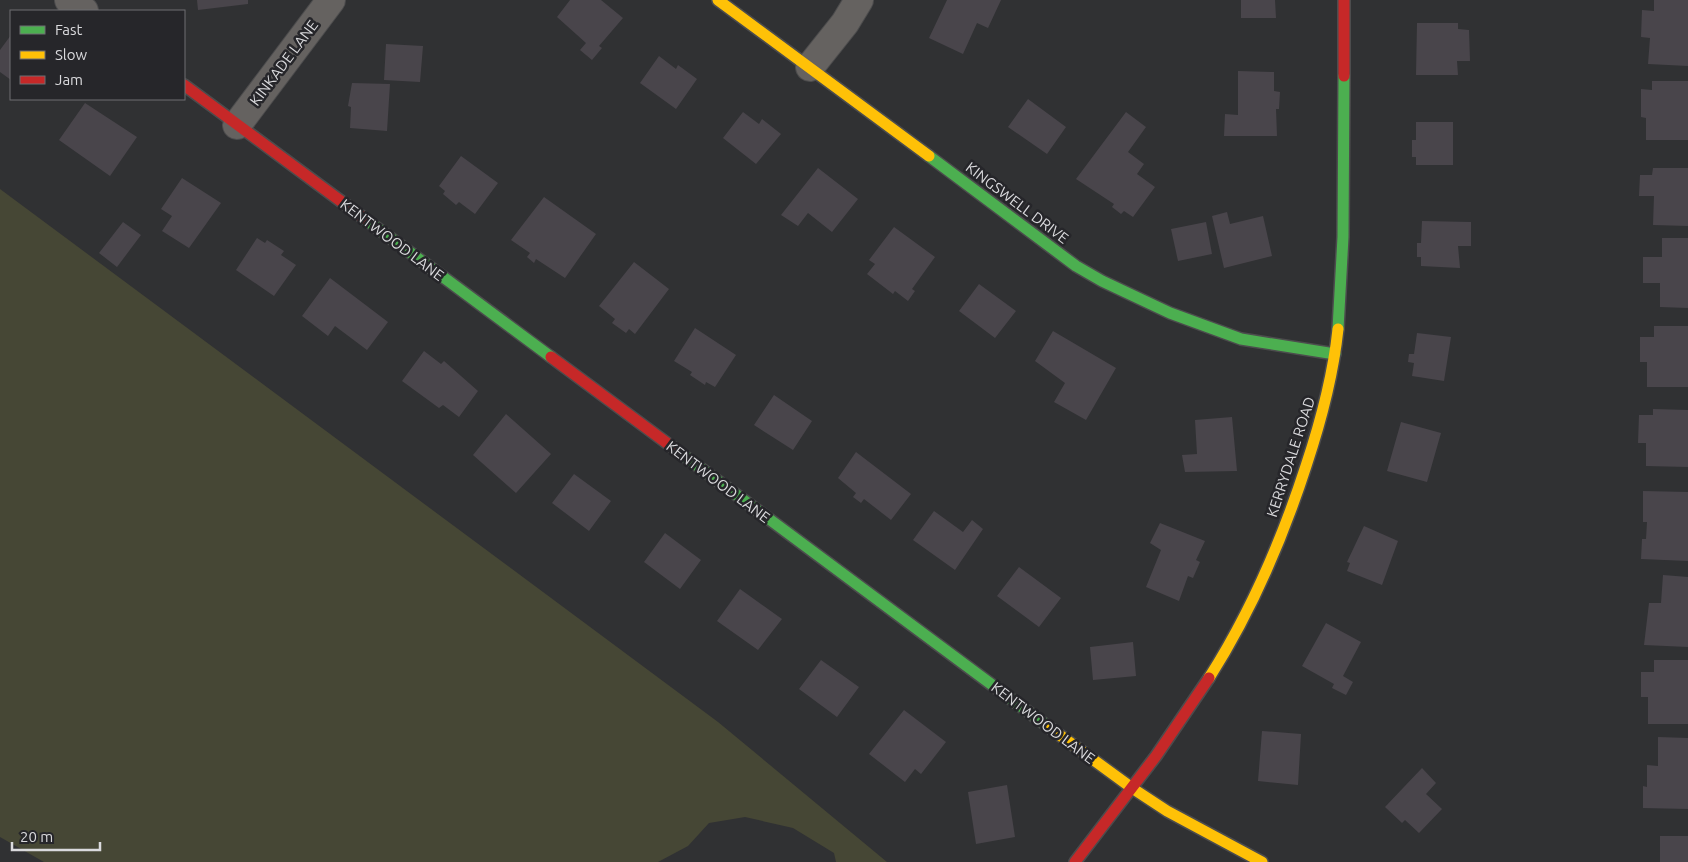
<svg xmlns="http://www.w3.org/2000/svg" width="1688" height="862" font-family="Ubuntu,sans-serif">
  <rect width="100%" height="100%" fill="#303133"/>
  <path fill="#464735" d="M 0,189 L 718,722 L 887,862 L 836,862 L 834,853 L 793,828 L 745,817 L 709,823 L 688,846 L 658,862 L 44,862 L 0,837 Z"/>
  <path fill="#49454b" d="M 197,0 L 248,0 L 248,4 L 198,10 Z
    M 570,0 L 601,0 L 623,18 L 599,46 L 602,48 L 592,60 L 580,50 L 586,43 L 557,17 Z
    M 947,0 L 1001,0 L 988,28 L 977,23 L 963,54 L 929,38 Z
    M 1241,0 L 1275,0 L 1276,18 L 1241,18 Z
    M 1654,0 L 1688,0 L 1688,66 L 1648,64 L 1650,38 L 1641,37 L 1642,10 L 1654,11 Z
    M 1417,23 L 1458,23 L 1458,29 L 1469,30 L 1470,61 L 1457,61 L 1458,75 L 1416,75 Z
    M 11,35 L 11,80 L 0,72 L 0,50 Z
    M 386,44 L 423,46 L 420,82 L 384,80 Z
    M 659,56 L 676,69 L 678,65 L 697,79 L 676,109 L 640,83 Z
    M 1238,71 L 1274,72 L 1274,91 L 1280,92 L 1279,109 L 1276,109 L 1277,136 L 1224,136 L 1225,114 L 1238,115 Z
    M 1652,81 L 1688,81 L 1688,140 L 1646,140 L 1646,118 L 1641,117 L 1641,89 L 1652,90 Z
    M 352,83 L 390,84 L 387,131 L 350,128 L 351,107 L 348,106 Z
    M 1028,99 L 1066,127 L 1047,154 L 1008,127 Z
    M 85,103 L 137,137 L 110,176 L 59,140 Z
    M 743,112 L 759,124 L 762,119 L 781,134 L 756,164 L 723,138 Z
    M 1126,112 L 1146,127 L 1128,152 L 1144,164 L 1137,174 L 1155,187 L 1133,217 L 1124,211 L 1121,214 L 1112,207 L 1114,204 L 1076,179 Z
    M 1416,122 L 1453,122 L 1453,165 L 1416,165 L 1416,157 L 1412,157 L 1412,140 L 1416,140 Z
    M 461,156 L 498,183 L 475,214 L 459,202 L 456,205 L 443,194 L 445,191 L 439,186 Z
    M 818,168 L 858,199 L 832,232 L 808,213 L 798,226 L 781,215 Z
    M 1653,168 L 1688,168 L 1688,226 L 1653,225 L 1654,196 L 1639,196 L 1640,175 L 1652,175 Z
    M 182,178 L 221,203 L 189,248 L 162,231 L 172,216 L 161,209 Z
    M 544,197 L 596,234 L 565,278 L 536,259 L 534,263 L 527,257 L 530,253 L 511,240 Z
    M 1227,212 L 1230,224 L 1263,216 L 1272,256 L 1224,268 L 1212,216 Z
    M 1422,221 L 1471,222 L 1471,246 L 1458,246 L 1460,268 L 1421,266 L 1421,257 L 1417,257 L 1417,243 L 1421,243 Z
    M 123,222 L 141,235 L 117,267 L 99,253 Z
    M 1206,222 L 1212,254 L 1178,261 L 1171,229 Z
    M 894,227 L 935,257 L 912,289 L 915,291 L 908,301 L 895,291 L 893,294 L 867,274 L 875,264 L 869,260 Z
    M 257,238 L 265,243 L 267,240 L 284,251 L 281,255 L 296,265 L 274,296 L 236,270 Z
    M 1662,238 L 1688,238 L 1688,308 L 1660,307 L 1660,283 L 1643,283 L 1643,257 L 1662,257 Z
    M 634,262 L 669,289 L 635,334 L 629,329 L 626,333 L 612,323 L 615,319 L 599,306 Z
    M 330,278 L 388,322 L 367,350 L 335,326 L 328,336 L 302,316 Z
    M 979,284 L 1016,311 L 995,338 L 959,311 Z
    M 1654,326 L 1688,326 L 1688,387 L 1647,387 L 1647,362 L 1640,362 L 1640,337 L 1654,337 Z
    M 695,328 L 736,355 L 715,387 L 706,382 L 705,385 L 690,375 L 692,372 L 674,361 Z
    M 1053,331 L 1116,368 L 1086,420 L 1054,402 L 1065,383 L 1035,361 Z
    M 1417,333 L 1451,337 L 1444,381 L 1412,376 L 1414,363 L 1408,362 L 1409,354 L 1414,354 Z
    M 424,351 L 441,364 L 444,361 L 478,391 L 459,417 L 443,405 L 439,408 L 402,381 Z
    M 774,395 L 812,421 L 793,450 L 754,425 Z
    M 1653,409 L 1688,410 L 1688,467 L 1646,466 L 1646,443 L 1638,443 L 1639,415 L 1653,415 Z
    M 506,414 L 551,454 L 516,493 L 473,455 Z
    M 1232,417 L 1237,471 L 1185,472 L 1182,455 L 1197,454 L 1195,420 Z
    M 1401,422 L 1441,433 L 1427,482 L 1387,471 Z
    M 856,452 L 911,494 L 891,520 L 864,499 L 861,503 L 853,497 L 856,493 L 838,478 Z
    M 574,474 L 611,501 L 589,531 L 552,503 Z
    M 1643,491 L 1688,492 L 1688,561 L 1641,559 L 1642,539 L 1646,539 L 1647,522 L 1643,522 Z
    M 934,511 L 963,532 L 972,520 L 983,529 L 955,570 L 913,540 Z
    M 1160,523 L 1205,541 L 1196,560 L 1200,562 L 1193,578 L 1188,576 L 1179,601 L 1146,587 L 1161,550 L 1150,543 Z
    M 1364,526 L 1398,541 L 1382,585 L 1347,571 L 1350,563 L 1347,562 Z
    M 665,533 L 701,560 L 680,589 L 644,562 Z
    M 1019,567 L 1061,598 L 1039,627 L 997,596 Z
    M 1663,575 L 1688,577 L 1688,647 L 1644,645 L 1649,603 L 1661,603 Z
    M 740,589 L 782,619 L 758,650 L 717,621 Z
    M 1326,623 L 1361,642 L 1343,676 L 1353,682 L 1346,695 L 1332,688 L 1334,684 L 1302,666 Z
    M 1133,642 L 1136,676 L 1093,680 L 1090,647 Z
    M 821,660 L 859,687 L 837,717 L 799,689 Z
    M 1654,660 L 1688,660 L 1688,724 L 1648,724 L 1648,697 L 1641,697 L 1641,672 L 1654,672 Z
    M 904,710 L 946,742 L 921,774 L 915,769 L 905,782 L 869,754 Z
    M 1262,731 L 1301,734 L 1298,785 L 1258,781 Z
    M 1658,737 L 1688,738 L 1688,809 L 1643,808 L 1643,786 L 1647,787 L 1647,765 L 1658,766 Z
    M 1422,768 L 1436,783 L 1426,794 L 1442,809 L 1419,833 L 1405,820 L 1402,823 L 1385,807 Z
    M 1007,785 L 1015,837 L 976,844 L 968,792 Z
    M 1660,836 L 1688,836 L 1688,862 L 1660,862 Z"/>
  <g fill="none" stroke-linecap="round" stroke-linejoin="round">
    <g stroke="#4c4c4d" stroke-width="30">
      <path id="street" d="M 69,0 L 84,11
        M 810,67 L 845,23 L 859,0
        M 237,125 L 331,0"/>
    </g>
    <g stroke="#4c4c4d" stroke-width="14">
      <path id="fast" d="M 929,156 L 1076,266 L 1102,281 L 1170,313 L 1241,339 L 1335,354
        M 365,219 L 551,357
        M 1338,329 L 1343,237 L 1344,76
        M 683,455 L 1050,728"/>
    </g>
    <g stroke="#4c4c4d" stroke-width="14">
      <path id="slow" d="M 718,0 L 929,156
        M 1209,678 C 1251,612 1282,540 1306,466 C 1321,421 1333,377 1338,329
        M 1050,728 L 1132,788 L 1167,811 L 1262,862"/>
    </g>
    <g stroke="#4c4c4d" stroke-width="14">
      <path id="jam" d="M 1344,0 L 1344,76
        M 184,85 L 365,219
        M 551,357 L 683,455
        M 1075,862 L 1156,756 L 1209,678"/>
    </g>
    <use href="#street" stroke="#656260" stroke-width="28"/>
    <use href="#fast" stroke="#4caf50" stroke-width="11"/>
    <use href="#slow" stroke="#ffc107" stroke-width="11"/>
    <use href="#jam" stroke="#c62828" stroke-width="11"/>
  </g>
  <g text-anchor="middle" stroke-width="5" stroke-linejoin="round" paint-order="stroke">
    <g font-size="15" fill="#dadadd" stroke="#26262a">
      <text transform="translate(284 63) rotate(-53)" y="5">KINKADE LANE</text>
      <text transform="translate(1017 203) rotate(37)" y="5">KINGSWELL DRIVE</text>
      <text transform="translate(392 240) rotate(37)" y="5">KENTWOOD LANE</text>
      <text transform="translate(1291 457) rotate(-72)" y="5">KERRYDALE ROAD</text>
      <text transform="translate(718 482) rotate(37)" y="5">KENTWOOD LANE</text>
      <text transform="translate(1043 723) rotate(37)" y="5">KENTWOOD LANE</text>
    </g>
  </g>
  <rect x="10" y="10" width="175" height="90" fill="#26262a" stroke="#6e6e72"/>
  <rect x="20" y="26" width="25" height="8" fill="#4caf50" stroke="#6e6e72"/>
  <text x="55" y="35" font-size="15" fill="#dadadd">Fast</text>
  <rect x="20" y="51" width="25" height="8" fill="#ffc107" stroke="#6e6e72"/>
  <text x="55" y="60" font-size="15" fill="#dadadd">Slow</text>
  <rect x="20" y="76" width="25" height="8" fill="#c62828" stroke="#6e6e72"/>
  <text x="55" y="85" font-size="15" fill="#dadadd">Jam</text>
  <path d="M12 842v8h88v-8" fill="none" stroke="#dadadd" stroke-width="2.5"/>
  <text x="20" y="842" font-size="15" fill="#dadadd" stroke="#26262a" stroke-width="4" paint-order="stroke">20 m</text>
</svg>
